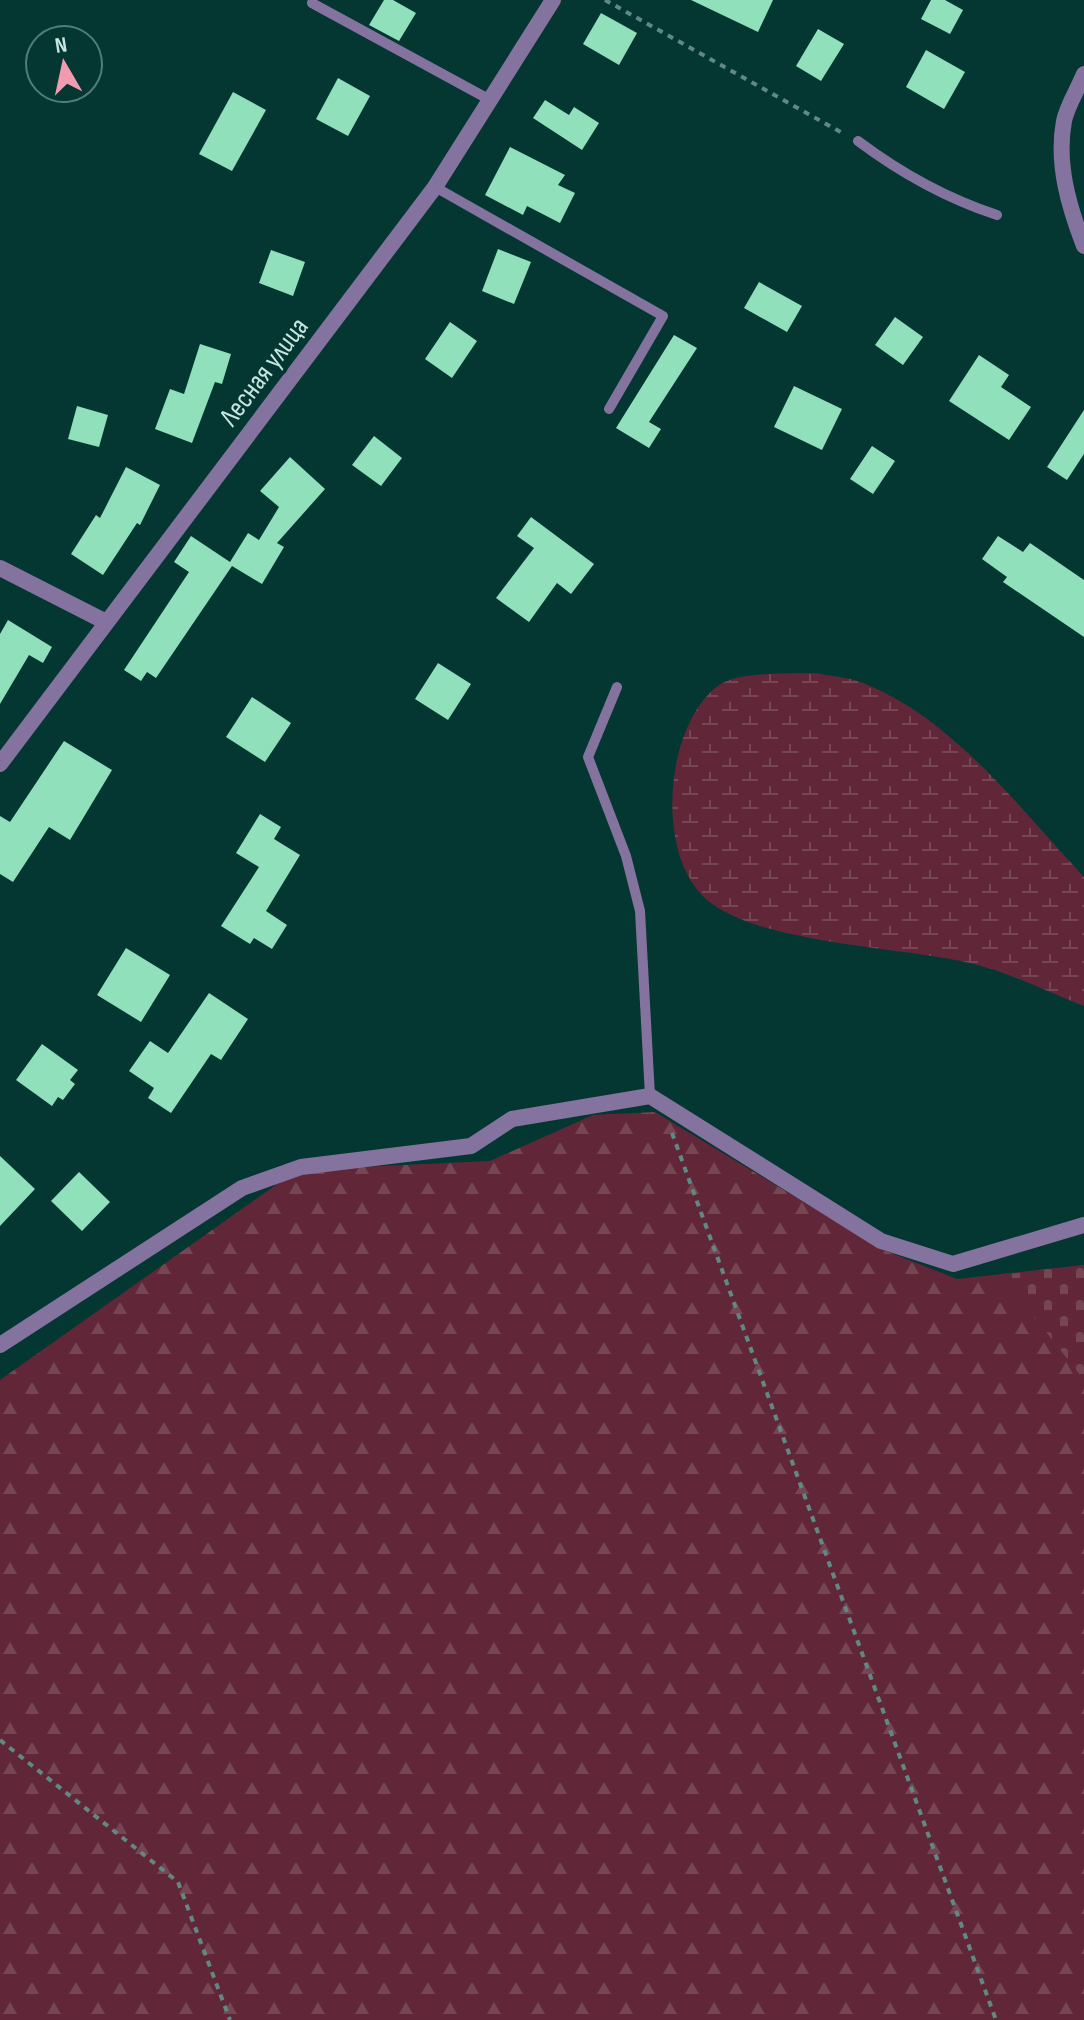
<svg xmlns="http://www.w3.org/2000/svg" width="1084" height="2020" font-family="'Sofia Sans Condensed',sans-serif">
  <defs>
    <pattern id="forest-firs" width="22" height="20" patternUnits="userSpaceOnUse" patternTransform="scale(2)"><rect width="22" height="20" fill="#612738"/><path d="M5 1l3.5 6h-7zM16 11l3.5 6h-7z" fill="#764654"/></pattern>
    <pattern id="wetland-marsh" width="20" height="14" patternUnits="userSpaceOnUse" patternTransform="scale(2)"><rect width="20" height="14" fill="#612738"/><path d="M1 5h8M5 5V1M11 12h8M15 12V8" fill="none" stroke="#764654"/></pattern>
    <pattern id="cemetery-stones" width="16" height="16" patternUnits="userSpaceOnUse" patternTransform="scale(2)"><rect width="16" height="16" fill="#612738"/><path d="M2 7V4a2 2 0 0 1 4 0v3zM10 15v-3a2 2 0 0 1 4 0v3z" fill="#764654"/></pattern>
  </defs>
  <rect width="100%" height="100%" fill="#043732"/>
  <path fill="url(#forest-firs)" d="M 655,1112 L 881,1249 L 957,1279 L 1084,1265 L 1084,2020 L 0,2020 L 0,1380 L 297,1170 L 490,1161 L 593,1115 Z"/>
  <path fill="url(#wetland-marsh)" d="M 815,673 C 830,676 848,677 863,683 C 954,719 1019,808 1084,877 L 1084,1006 C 1047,992 1009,972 970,963 C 901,947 766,944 711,903 C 653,860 664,725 719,685 C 739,671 790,674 815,673 Z"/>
  <path fill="url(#cemetery-stones)" d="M 1084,1265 L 1084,1380 L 1001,1275 Z"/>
  <path fill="#8fe0bb" d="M 384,0 L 393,0 L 416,13 L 399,41 L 369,25 Z
    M 691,0 L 773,0 L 758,32 Z
    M 931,0 L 945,0 L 963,10 L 950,34 L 921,19 Z
    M 601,13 L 637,33 L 619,65 L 583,44 Z
    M 818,29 L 844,44 L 821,81 L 796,66 Z
    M 926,50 L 965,72 L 944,109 L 906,87 Z
    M 338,78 L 370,96 L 348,136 L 316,119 Z
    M 233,92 L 266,110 L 232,171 L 199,154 Z
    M 545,100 L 569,115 L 574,107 L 599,123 L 582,150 L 533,118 Z
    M 510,147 L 565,175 L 558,185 L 575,193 L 560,223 L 527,206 L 523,215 L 485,195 Z
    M 498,249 L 531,262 L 514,304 L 482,291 Z
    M 271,250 L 305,262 L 293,296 L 259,283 Z
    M 759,282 L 802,306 L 787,332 L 744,308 Z
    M 895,317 L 923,337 L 903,365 L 875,345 Z
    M 450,322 L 477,341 L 452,378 L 425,359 Z
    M 674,335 L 697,348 L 649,422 L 661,429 L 649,448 L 616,428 Z
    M 200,344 L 231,354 L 222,384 L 215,382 L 192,443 L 155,429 L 170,389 L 184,394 Z
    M 979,355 L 1009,375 L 1001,387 L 1031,407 L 1009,440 L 949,401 Z
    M 794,386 L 842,409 L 822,450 L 774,427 Z
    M 77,406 L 108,415 L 99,447 L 68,439 Z
    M 1084,410 L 1084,454 L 1067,480 L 1047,467 Z
    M 374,436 L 402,458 L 381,486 L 352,465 Z
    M 872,446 L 895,461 L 873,494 L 850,479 Z
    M 290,457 L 325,489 L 277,543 L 284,547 L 262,584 L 232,566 L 156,678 L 147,672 L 141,681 L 124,670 L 189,572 L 174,562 L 191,536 L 230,562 L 248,533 L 259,540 L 279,507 L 260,491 Z
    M 126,467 L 160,485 L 140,525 L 137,523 L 103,575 L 71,554 L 96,515 L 100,518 Z
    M 531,517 L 594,564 L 571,594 L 557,583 L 529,622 L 496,598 L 534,548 L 517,536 Z
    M 998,536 L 1023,552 L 1030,543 L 1084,580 L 1084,637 L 1003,582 L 1007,577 L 982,559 Z
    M 8,620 L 52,647 L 43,663 L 29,655 L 0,704 L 0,634 Z
    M 438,663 L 471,684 L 448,720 L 415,699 Z
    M 252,697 L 291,723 L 265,762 L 226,737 Z
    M 64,741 L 112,770 L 70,840 L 49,827 L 13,882 L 0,874 L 0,816 L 10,822 Z
    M 260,814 L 281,827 L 274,839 L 300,855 L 266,911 L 287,925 L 272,949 L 254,938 L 250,944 L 221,926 L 259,867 L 236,853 Z
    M 126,948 L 170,975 L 141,1022 L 97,995 Z
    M 209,993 L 248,1019 L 221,1060 L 211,1054 L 171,1113 L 148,1098 L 154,1088 L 129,1071 L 150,1041 L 168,1053 Z
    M 42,1044 L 78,1070 L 70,1080 L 75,1084 L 63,1100 L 58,1097 L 52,1106 L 16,1080 Z
    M 0,1156 L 35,1189 L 0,1226 Z
    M 79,1172 L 110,1202 L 82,1231 L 51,1201 Z"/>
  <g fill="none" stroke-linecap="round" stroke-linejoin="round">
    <path stroke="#608984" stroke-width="4" stroke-dasharray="6 6" stroke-linecap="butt" d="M 605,0 L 844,134
      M 672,1133 L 996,2020
      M 0,1740 L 178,1882 L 230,2020"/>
    <path stroke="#85739f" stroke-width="10" d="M 312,3 L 492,101
      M 858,141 C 902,174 945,198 997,215
      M 435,187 L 663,316 L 609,409
      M 617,687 L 588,757 L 626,856 L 640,911 L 650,1096"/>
    <path stroke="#85739f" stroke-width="16" d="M 1084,74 C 1078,89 1067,106 1064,121 C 1056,164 1069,207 1084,246
      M 0,568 L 106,622
      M 0,764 L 435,187 L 553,0
      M 0,1345 L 242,1188 L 301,1167 L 471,1146 L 512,1119 L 650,1096 L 881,1241 L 953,1264 L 1084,1225"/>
  </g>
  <g text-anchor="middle" stroke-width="8" stroke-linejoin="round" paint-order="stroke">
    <g font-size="28" fill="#c8e6e1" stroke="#043732">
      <text transform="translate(263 371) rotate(-53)" y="10">Лесная улица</text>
    </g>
  </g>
  <g transform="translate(64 64) rotate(351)"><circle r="38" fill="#043732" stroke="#527d78" stroke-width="2"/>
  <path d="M0-6L14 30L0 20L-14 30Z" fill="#f29ab0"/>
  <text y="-12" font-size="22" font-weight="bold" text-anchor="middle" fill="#c8e6e1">N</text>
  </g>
</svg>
